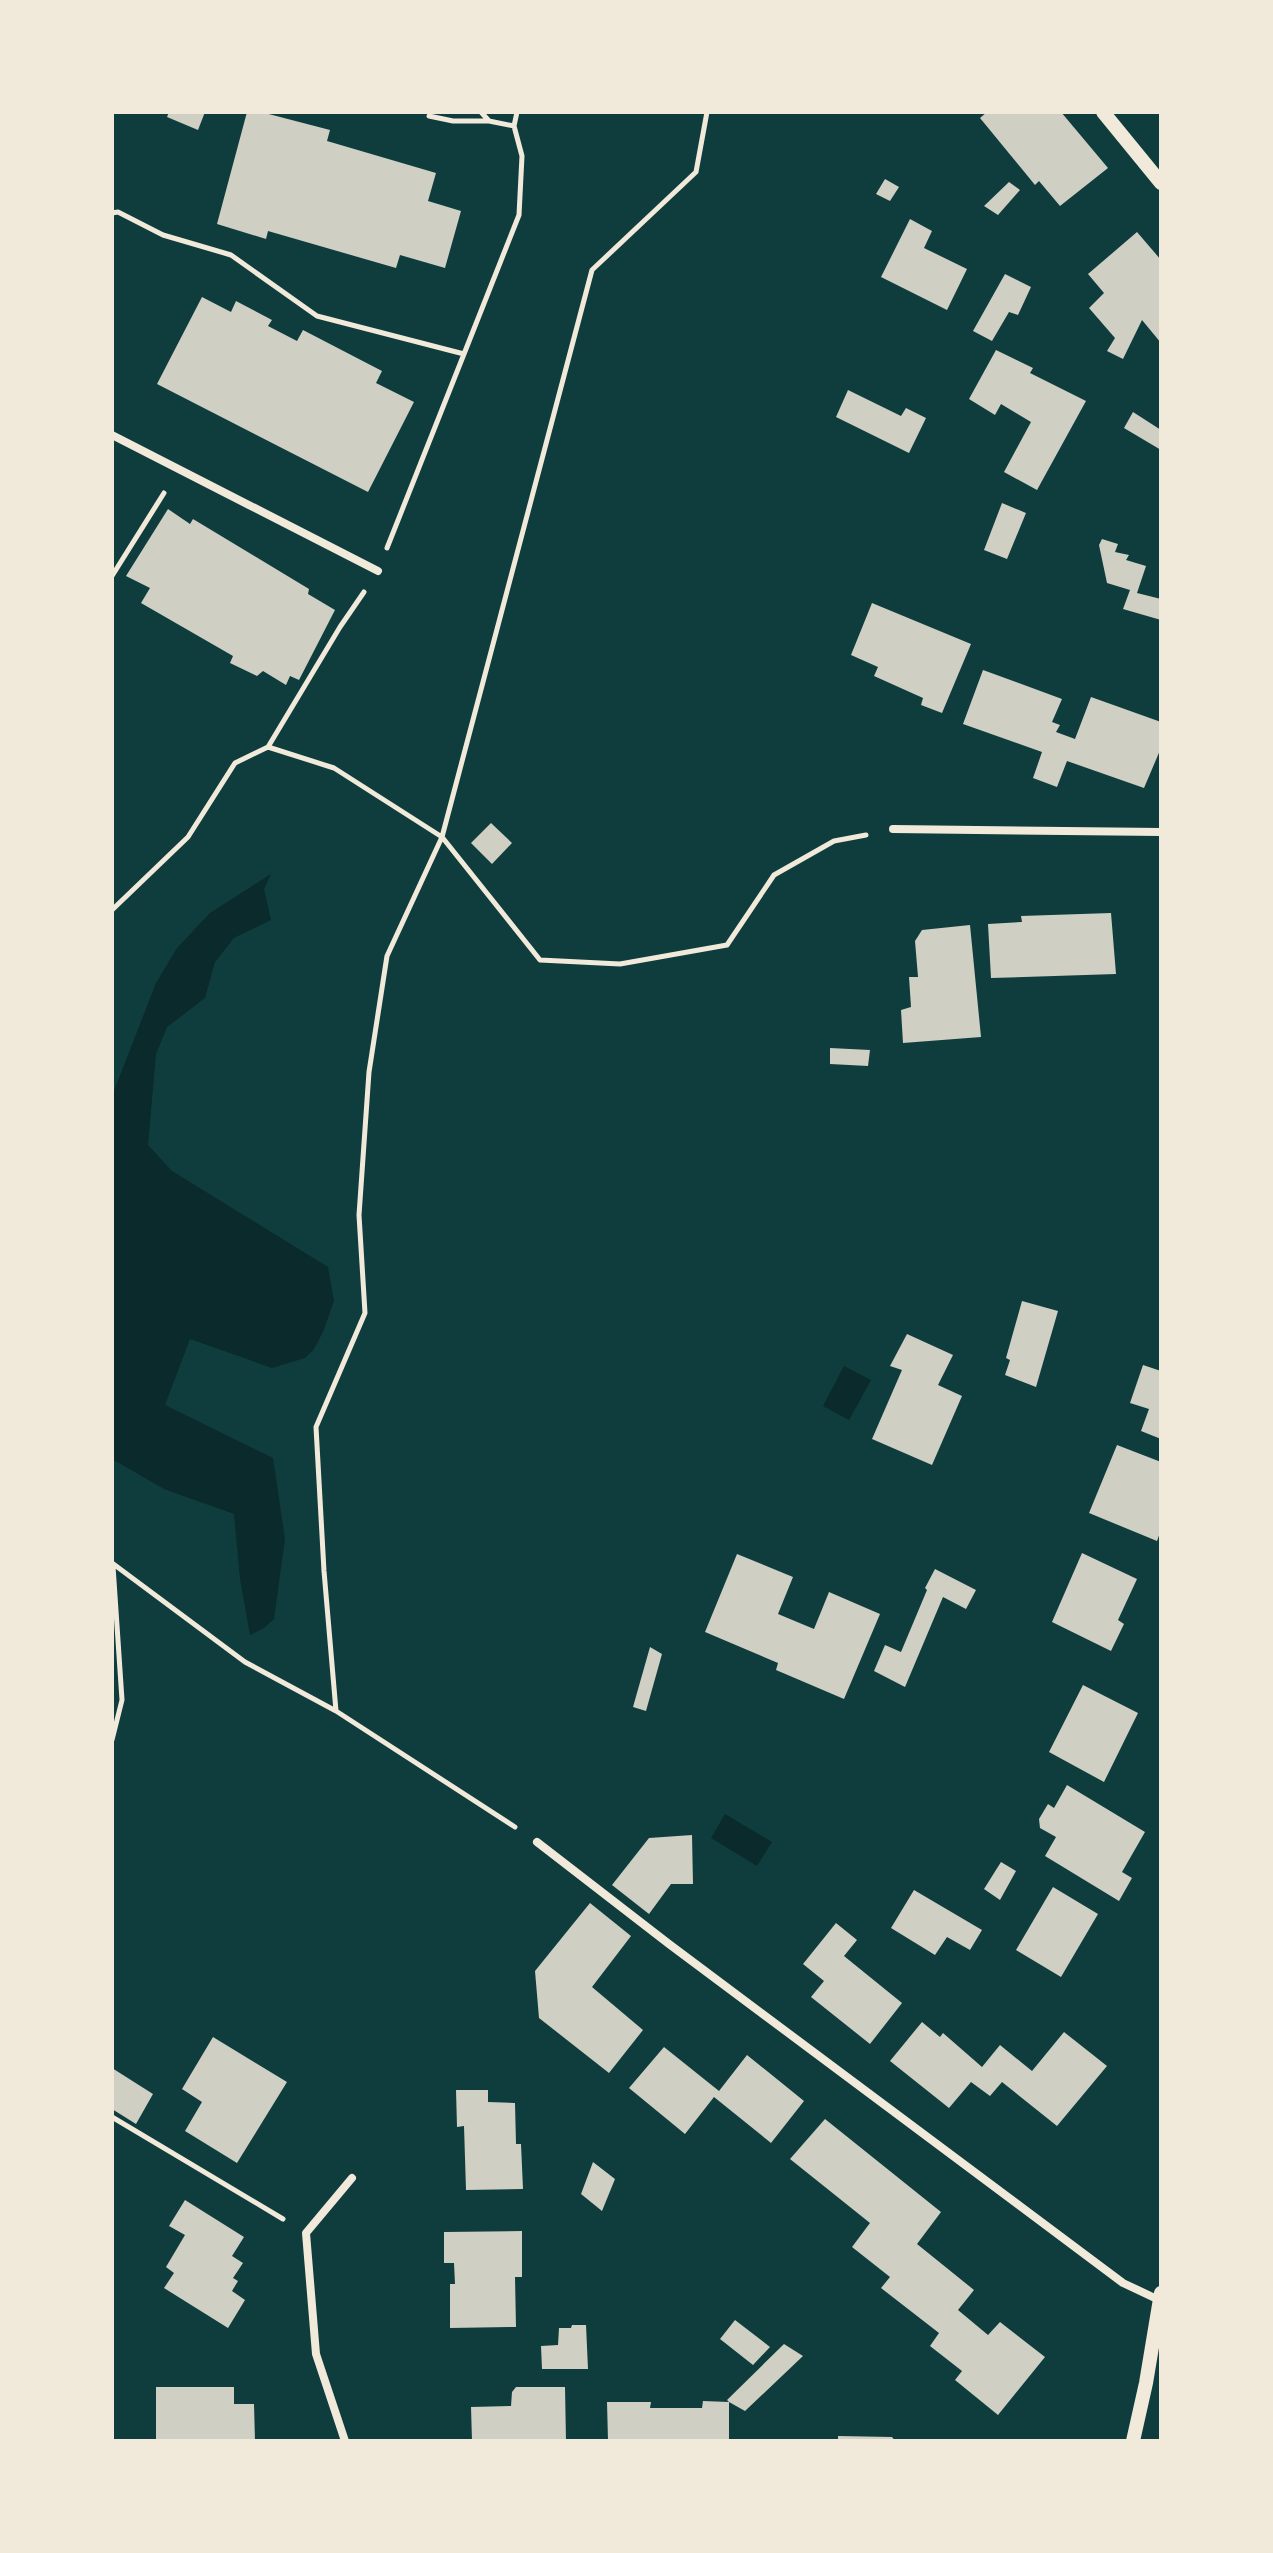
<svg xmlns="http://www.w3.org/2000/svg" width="1273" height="2553" font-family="Quicksand,sans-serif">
  <rect width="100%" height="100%" fill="#0f3d3e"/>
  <path fill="#0a2a2b" d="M 271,874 L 264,889 L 271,920 L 234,938 L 215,962 L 205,998 L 167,1027 L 156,1054 L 148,1145 L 172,1171 L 328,1267 L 334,1301 L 323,1332 L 314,1349 L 305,1358 L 272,1368 L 190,1339 L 165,1405 L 273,1458 L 285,1539 L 274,1619 L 264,1628 L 250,1635 L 240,1579 L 234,1514 L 164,1489 L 112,1459 L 112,1096 L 156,983 L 177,948 L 210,913 Z
    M 844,1366 L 871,1380 L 849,1420 L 823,1406 Z
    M 725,1814 L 772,1842 L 757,1866 L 711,1838 Z"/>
  <path fill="#cfcfc3" d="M 169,112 L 205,112 L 198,130 L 167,117 Z
    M 247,112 L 261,112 L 330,130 L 327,141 L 436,173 L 428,201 L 461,211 L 445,268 L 400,255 L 396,268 L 268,231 L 266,239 L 217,224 Z
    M 987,112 L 1061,112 L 1108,168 L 1060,206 L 1039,181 L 1035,185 L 980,118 Z
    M 885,179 L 899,187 L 890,201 L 876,194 Z
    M 1009,182 L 1020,190 L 998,215 L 984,206 Z
    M 910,219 L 932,231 L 924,248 L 967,269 L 947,310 L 881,277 Z
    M 1137,232 L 1161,260 L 1161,343 L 1142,320 L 1123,359 L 1107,351 L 1115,338 L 1089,308 L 1104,293 L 1088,274 Z
    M 1005,274 L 1031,287 L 1018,315 L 1009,312 L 992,341 L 973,331 Z
    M 202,297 L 231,312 L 236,301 L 272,320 L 268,326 L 297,341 L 303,330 L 382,371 L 376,383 L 414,402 L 368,492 L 157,384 Z
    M 996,350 L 1033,368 L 1030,373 L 1086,401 L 1037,490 L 1004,472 L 1031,422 L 1001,404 L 995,415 L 969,399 Z
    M 848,390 L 901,416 L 906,408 L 926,418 L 909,453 L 836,417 Z
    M 1133,412 L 1161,430 L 1161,450 L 1124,428 Z
    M 1002,503 L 1026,513 L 1007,559 L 984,550 Z
    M 168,509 L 190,524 L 193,519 L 309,589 L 308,594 L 335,610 L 299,680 L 290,676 L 286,685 L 263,671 L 257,676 L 230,663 L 233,656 L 141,603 L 150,588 L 126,576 Z
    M 1102,539 L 1118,544 L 1115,552 L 1129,555 L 1126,560 L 1146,566 L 1137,593 L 1161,599 L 1161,620 L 1123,609 L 1130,590 L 1107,583 L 1099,545 Z
    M 872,603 L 971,644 L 942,713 L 921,705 L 923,698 L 874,676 L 878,667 L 851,655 Z
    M 983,670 L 1062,699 L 1052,722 L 1060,725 L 1056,732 L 1075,739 L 1091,697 L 1161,722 L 1161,748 L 1144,788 L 1067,761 L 1057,787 L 1033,778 L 1042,752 L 963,724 Z
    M 491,823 L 512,843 L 492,864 L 471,843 Z
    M 1111,913 L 1116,974 L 991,978 L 988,924 L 1022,922 L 1021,916 Z
    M 970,925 L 981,1037 L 903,1043 L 901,1010 L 911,1007 L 909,977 L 918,977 L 915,941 L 922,930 Z
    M 830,1048 L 870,1050 L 868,1066 L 830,1064 Z
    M 1022,1301 L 1058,1311 L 1036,1387 L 1005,1375 L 1010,1360 L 1006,1358 Z
    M 907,1334 L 953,1355 L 938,1385 L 962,1396 L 932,1465 L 872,1439 L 902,1370 L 890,1366 Z
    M 1143,1365 L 1161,1371 L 1161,1439 L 1141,1431 L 1149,1409 L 1130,1403 Z
    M 1117,1445 L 1161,1462 L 1161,1530 L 1157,1541 L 1089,1513 Z
    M 1082,1553 L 1137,1579 L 1118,1620 L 1124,1624 L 1111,1651 L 1052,1622 Z
    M 737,1554 L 793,1577 L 778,1614 L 814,1629 L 829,1592 L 880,1614 L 844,1699 L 776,1670 L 778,1663 L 705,1632 Z
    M 935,1569 L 976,1590 L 966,1609 L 943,1597 L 905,1687 L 874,1671 L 885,1645 L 901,1652 L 927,1590 L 925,1588 Z
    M 650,1647 L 662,1654 L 646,1711 L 633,1707 Z
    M 1083,1685 L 1138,1713 L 1104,1782 L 1049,1752 Z
    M 1067,1785 L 1145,1832 L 1122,1872 L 1132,1878 L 1119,1901 L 1045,1856 L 1056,1837 L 1040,1828 L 1039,1819 L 1048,1804 L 1054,1808 Z
    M 692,1835 L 693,1884 L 671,1884 L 649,1914 L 612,1885 L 649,1838 Z
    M 1001,1862 L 1016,1871 L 1000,1900 L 984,1889 Z
    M 1053,1887 L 1098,1914 L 1061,1977 L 1016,1950 Z
    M 914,1890 L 982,1930 L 970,1950 L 947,1937 L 935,1955 L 891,1928 Z
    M 590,1903 L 631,1936 L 592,1987 L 643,2030 L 609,2073 L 539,2018 L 535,1971 Z
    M 836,1923 L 857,1940 L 844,1956 L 902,2003 L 870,2044 L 811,1997 L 824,1981 L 803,1964 Z
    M 922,2022 L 940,2037 L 943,2033 L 982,2067 L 1000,2045 L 1032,2071 L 1064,2032 L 1107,2066 L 1057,2126 L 1002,2082 L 990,2096 L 971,2082 L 949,2108 L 890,2061 Z
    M 213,2037 L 287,2082 L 237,2163 L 185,2131 L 202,2102 L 182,2089 Z
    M 664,2047 L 719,2091 L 747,2055 L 804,2101 L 771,2143 L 714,2097 L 685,2134 L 629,2088 Z
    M 112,2068 L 153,2094 L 136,2124 L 112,2109 Z
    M 456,2090 L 488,2090 L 488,2102 L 515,2103 L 516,2144 L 521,2144 L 523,2189 L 466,2190 L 464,2126 L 457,2127 Z
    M 825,2119 L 941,2212 L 917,2244 L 974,2290 L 958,2310 L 988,2335 L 1000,2322 L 1045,2357 L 998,2415 L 955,2380 L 962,2371 L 930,2346 L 939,2333 L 881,2288 L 890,2277 L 852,2247 L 870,2223 L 790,2159 Z
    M 593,2162 L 615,2179 L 602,2211 L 581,2194 Z
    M 185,2200 L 244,2237 L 232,2256 L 243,2263 L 233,2278 L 238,2281 L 232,2291 L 245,2300 L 228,2328 L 164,2288 L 174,2273 L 166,2267 L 185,2235 L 169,2226 Z
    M 522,2231 L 522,2277 L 515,2277 L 516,2327 L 450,2328 L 450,2284 L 455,2284 L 454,2263 L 444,2263 L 444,2232 Z
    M 735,2320 L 770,2347 L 753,2365 L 720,2339 Z
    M 572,2325 L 586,2325 L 588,2369 L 542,2369 L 541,2346 L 558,2345 L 559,2328 L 571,2328 Z
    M 784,2344 L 803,2356 L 745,2411 L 729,2402 L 729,2441 L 608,2441 L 607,2402 L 651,2402 L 650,2408 L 702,2408 L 703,2401 L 729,2402 L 727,2400 Z
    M 156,2387 L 234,2387 L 234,2404 L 254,2404 L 255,2441 L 156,2441 Z
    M 516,2387 L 565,2387 L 566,2441 L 472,2441 L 471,2407 L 511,2406 L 512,2392 Z
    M 838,2436 L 892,2437 L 895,2441 L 838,2441 Z"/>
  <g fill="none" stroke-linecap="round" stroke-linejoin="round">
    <path stroke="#f1e9da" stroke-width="5" d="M 481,112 L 489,121 L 514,126
      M 429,116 L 453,121 L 489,121
      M 112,213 L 118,212 L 163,235 L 231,255 L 317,316 L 464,354 L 387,548
      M 464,354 L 519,215 L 522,156 L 514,126 L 517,112
      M 112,576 L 164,493
      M 268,747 L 340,627 L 364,592
      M 112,910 L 188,837 L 235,763 L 268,747 L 334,768 L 442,837 L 540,960 L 620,964 L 727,945 L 774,875 L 834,841 L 866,835
      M 112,1563 L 245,1662 L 336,1711 L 515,1827
      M 336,1711 L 324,1571 L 316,1427 L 365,1313 L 359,1215 L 369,1072 L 387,956 L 442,837 L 592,270 L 696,172 L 707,112
      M 112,1740 L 122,1700 L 113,1566
      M 112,2117 L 283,2219"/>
    <path stroke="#f1e9da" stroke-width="8" d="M 112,435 L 378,571
      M 893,829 L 1161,832
      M 537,1842 L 669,1944 L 1123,2283 L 1159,2300
      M 345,2441 L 316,2354 L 306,2233 L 352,2178"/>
    <path stroke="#f1e9da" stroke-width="14" d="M 1103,112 L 1161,183
      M 1133,2441 L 1146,2383 L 1161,2293"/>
  </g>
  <rect width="1273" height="2553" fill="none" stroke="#f1e9da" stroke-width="228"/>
</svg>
